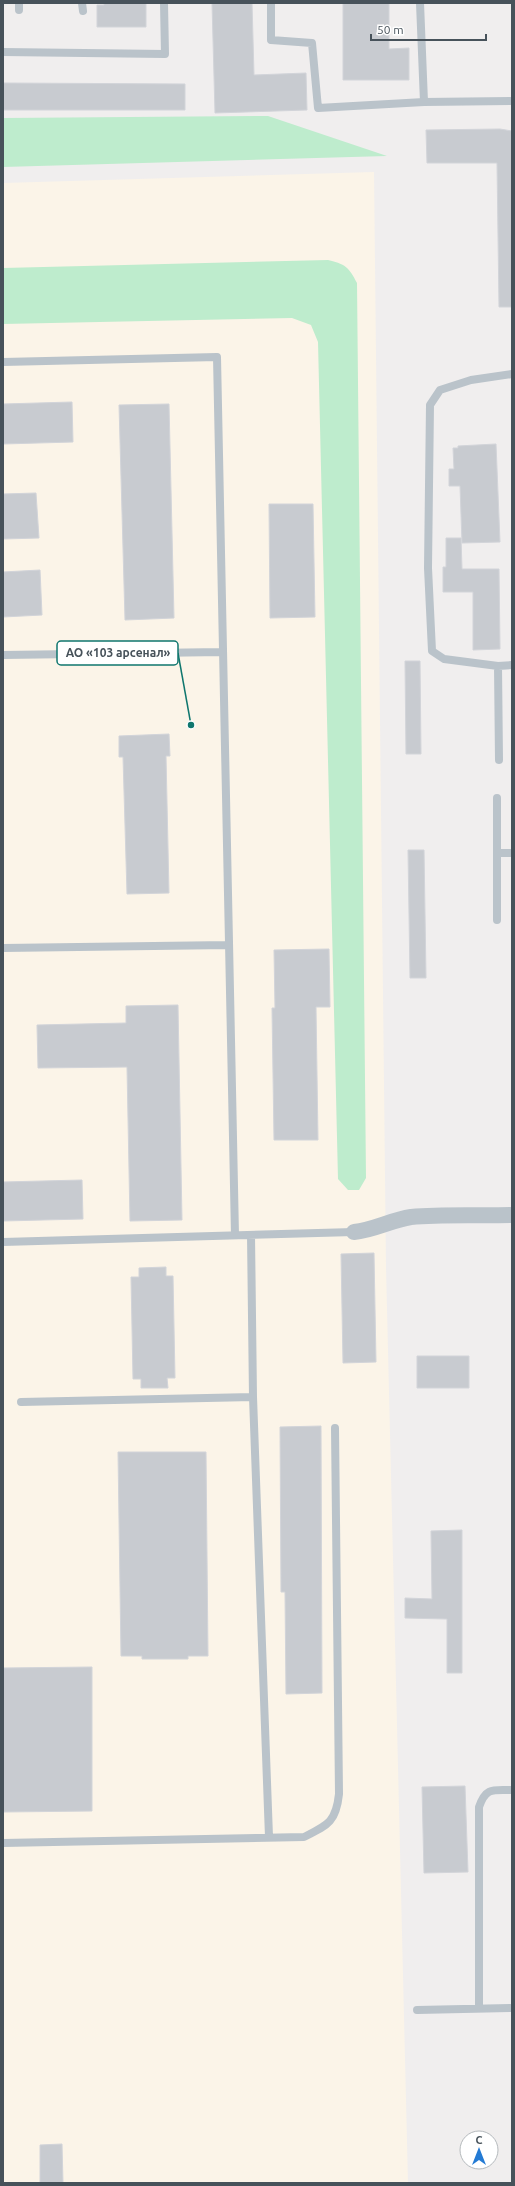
<svg xmlns="http://www.w3.org/2000/svg" width="515" height="2186" font-family="Ubuntu,sans-serif">
  <rect width="100%" height="100%" fill="#f0eeee"/>
  <path fill="#fbf4e8" d="M 374,172 L 386,1267 L 408,2183 L 3,2183 L 3,183 Z"/>
  <path fill="#beeccd" d="M 268,116 L 387,156 L 3,167 L 3,118 Z
    M 328,260 C 345,264 349,267 357,283 L 366,1178 L 359,1190 L 348,1190 L 338,1179 L 318,342 L 311,325 L 292,318 L 3,324 L 3,268 Z"/>
  <path fill="#c8cbd0" stroke="#d2d4d9" d="M 104,3 L 146,3 L 146,27 L 97,27 L 97,5 L 104,5 Z
    M 212,3 L 252,3 L 254,75 L 306,73 L 307,110 L 215,113 Z
    M 343,3 L 389,3 L 389,49 L 409,48 L 409,80 L 343,80 Z
    M 3,83 L 185,84 L 185,110 L 3,110 Z
    M 500,129 L 512,131 L 512,307 L 499,307 L 497,163 L 427,163 L 426,130 Z
    M 72,402 L 73,442 L 3,444 L 3,404 Z
    M 169,404 L 174,618 L 125,620 L 119,405 Z
    M 496,444 L 500,542 L 462,543 L 460,486 L 449,486 L 449,469 L 454,469 L 453,448 L 458,448 L 458,446 Z
    M 36,493 L 39,538 L 3,539 L 3,494 Z
    M 269,504 L 313,504 L 315,617 L 270,618 Z
    M 446,538 L 461,538 L 462,569 L 499,569 L 500,649 L 473,650 L 473,592 L 443,592 L 443,567 L 446,567 Z
    M 40,570 L 42,615 L 3,617 L 3,572 Z
    M 405,661 L 420,661 L 421,754 L 406,754 Z
    M 169,734 L 170,756 L 166,756 L 169,893 L 127,894 L 123,757 L 119,757 L 119,736 Z
    M 408,850 L 424,850 L 426,978 L 410,978 Z
    M 329,949 L 330,1007 L 316,1007 L 318,1140 L 274,1140 L 272,1008 L 275,1008 L 274,950 Z
    M 178,1005 L 182,1220 L 130,1221 L 127,1067 L 38,1068 L 37,1025 L 126,1023 L 126,1006 Z
    M 82,1180 L 83,1219 L 3,1221 L 3,1182 Z
    M 374,1253 L 376,1362 L 343,1363 L 341,1254 Z
    M 166,1267 L 166,1276 L 173,1276 L 175,1378 L 167,1378 L 168,1388 L 141,1388 L 141,1379 L 133,1379 L 131,1277 L 139,1277 L 139,1268 Z
    M 417,1356 L 469,1356 L 469,1388 L 417,1388 Z
    M 321,1426 L 322,1693 L 286,1694 L 285,1592 L 281,1592 L 280,1427 Z
    M 118,1452 L 206,1452 L 208,1656 L 188,1656 L 188,1659 L 142,1659 L 142,1656 L 121,1656 Z
    M 462,1530 L 462,1673 L 447,1673 L 447,1619 L 405,1618 L 405,1598 L 432,1599 L 431,1531 Z
    M 92,1667 L 92,1811 L 3,1812 L 3,1668 Z
    M 465,1786 L 468,1872 L 424,1873 L 422,1787 Z
    M 62,2144 L 63,2183 L 40,2183 L 40,2145 Z"/>
  <g fill="none" stroke-linecap="round" stroke-linejoin="round">
    <path stroke="#bac3ca" stroke-width="8" d="M 19,3 L 19,10
      M 82,3 L 83,11
      M 271,3 L 271,40 L 312,43 L 318,108 L 424,102 L 512,101
      M 420,3 L 424,102
      M 3,52 L 165,54 L 164,3
      M 3,362 L 217,357 L 235,1235
      M 3,655 L 223,652
      M 498,666 L 444,659 L 432,651 L 428,568 L 430,405 L 440,390 L 471,380 L 512,374
      M 499,760 L 498,666 L 512,665
      M 497,853 L 512,853
      M 497,920 L 497,798
      M 3,948 L 229,945
      M 3,1242 L 354,1232
      M 253,1397 L 269,1837
      M 21,1402 L 253,1397 L 251,1235
      M 3,1843 L 304,1837 C 328,1825 336,1822 339,1794 L 335,1428
      M 479,2008 L 479,1807 C 486,1787 493,1790 512,1790
      M 417,2010 L 512,2008"/>
    <path stroke="#bac3ca" stroke-width="16" d="M 354,1232 C 374,1230 391,1220 411,1217 C 444,1214 479,1216 512,1215"/>
  </g>
  <path fill="none" stroke="#0f766e" stroke-width="1.5" d="M191 725L178 653"/>
  <circle fill="#0f766e" stroke="#fff" stroke-width="1.5" cx="191" cy="725" r="4"/>
  <rect fill="#fff" stroke="#0f766e" stroke-width="1.5" x="57" y="641" width="121" height="24" rx="4"/>
  <g font-size="12" text-anchor="middle" font-weight="bold" fill="#47525a">
    <text x="118" y="657">АО «103 арсенал»</text>
  </g>
  <rect width="515" height="2186" fill="none" stroke="#47525a" stroke-width="8"/>
  <g transform="translate(479 2150)"><circle r="19" fill="#ffffff" stroke="#b5babd"/>
  <path d="M0-3L7 15L0 10L-7 15Z" fill="#247bd4"/>
  <text y="-6" font-size="11" font-weight="bold" text-anchor="middle" fill="#47525a">С</text>
  </g>
  <path d="M371 34v6h115v-6" fill="none" stroke="#47525a" stroke-width="2"/>
  <text x="377" y="34" font-size="12" fill="#47525a" stroke="#ffffff" stroke-width="3" paint-order="stroke">50 m</text>
</svg>
